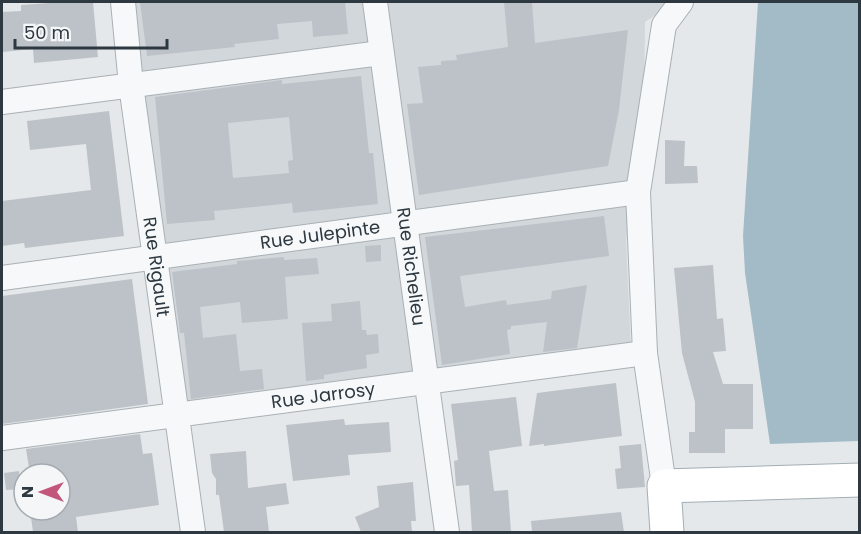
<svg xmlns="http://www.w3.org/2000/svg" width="861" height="534" font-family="Poppins,sans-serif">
  <rect width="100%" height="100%" fill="#e4e8ea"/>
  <path fill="#d2d7dc" d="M 133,2 L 675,2 L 645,22 L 644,104 L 626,240 L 631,350 L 186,424 Z"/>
  <path fill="#a3bbc7" d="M 758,2 L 859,2 L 859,441 L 770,444 L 745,273 L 743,236 Z"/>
  <path fill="#bcc2c7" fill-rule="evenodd" d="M 63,2 L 93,2 L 98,57 L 34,63 L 33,49 L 2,52 L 2,12 L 21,11 L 21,5 Z
    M 140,2 L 345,2 L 348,34 L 313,37 L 312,21 L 277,24 L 279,39 L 234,44 L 235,47 L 147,56 Z
    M 504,2 L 532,2 L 535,43 L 628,30 L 619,110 L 608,166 L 419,195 L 407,104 L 423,103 L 418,67 L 441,65 L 441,61 L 457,60 L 456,55 L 508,47 Z
    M 361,76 L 369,153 L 373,153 L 378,204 L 293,213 L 292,203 L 214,211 L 215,220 L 167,224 L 155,97 L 282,80 L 282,84 ZM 289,117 L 293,160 L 288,161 L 289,173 L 233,178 L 228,123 Z
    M 109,111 L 124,236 L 25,248 L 24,243 L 2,246 L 2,201 L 91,190 L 86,144 L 30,150 L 27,121 Z
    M 665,140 L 685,141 L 684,166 L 697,166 L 698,183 L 665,184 Z
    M 604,216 L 609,256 L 460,276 L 465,307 L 506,300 L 507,305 L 551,299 L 552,291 L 587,285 L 577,348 L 543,352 L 547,322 L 511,326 L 511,329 L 507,330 L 510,354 L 442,365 L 425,237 Z
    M 381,245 L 381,261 L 366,262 L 365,246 Z
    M 284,257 L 284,260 L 317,258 L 319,274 L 285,277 L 288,319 L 242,323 L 240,302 L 200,307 L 203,338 L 236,334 L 240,371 L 262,369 L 264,389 L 191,399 L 184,333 L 180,333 L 172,272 L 237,264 L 237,261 Z
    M 713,265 L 717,319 L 723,318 L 726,351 L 713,352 L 723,384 L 753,384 L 753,429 L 725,429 L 725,453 L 689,453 L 689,432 L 695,432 L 695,402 L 682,353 L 674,268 Z
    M 132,279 L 148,404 L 2,424 L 2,296 Z
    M 360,301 L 362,330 L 366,330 L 367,335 L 378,334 L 379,353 L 366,355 L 367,368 L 324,375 L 324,379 L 306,381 L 302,323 L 332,321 L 331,304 Z
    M 616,383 L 622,436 L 544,446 L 544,444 L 529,446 L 537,393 Z
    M 516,397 L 522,446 L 489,451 L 494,491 L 508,490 L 511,532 L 472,532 L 469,485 L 456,486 L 454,461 L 458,460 L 451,404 Z
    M 344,419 L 345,425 L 389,422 L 391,452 L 348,455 L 350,475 L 293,481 L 286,425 Z
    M 140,434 L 143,454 L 152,453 L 159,505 L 76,517 L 78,532 L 33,532 L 30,510 L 60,510 L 60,474 L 30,474 L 26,449 Z
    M 641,444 L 645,487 L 617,489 L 615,469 L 621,468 L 619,446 Z
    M 246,451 L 248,488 L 286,483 L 289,504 L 266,507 L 269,532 L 224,532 L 219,495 L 216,495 L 216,479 L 212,473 L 210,454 Z
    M 19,471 L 21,489 L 6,490 L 4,473 Z
    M 413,482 L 416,521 L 411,521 L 412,532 L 361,532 L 355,517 L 379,507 L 377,486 Z
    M 621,512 L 624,532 L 532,532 L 531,521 Z"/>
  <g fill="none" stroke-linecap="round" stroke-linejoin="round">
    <g stroke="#a9b0b4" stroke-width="26">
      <g id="minor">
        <path id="s1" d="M 123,2 L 131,85 L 193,532"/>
        <path id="s2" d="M 375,2 L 447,532"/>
        <path d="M 2,102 L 381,53"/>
        <path id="s3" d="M 2,278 L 638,192"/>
        <path id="s4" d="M 2,438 L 645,353"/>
        <path d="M 664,486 L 645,353 L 638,192 L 664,25 L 681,2"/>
      </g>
    </g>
    <g stroke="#a4aeb5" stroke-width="35">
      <path id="primary" d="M 667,532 L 664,486 L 860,480"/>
    </g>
    <use href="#minor" stroke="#f6f8f9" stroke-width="24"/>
    <use href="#primary" stroke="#fff" stroke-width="33"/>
  </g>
  <g text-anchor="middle" stroke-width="4.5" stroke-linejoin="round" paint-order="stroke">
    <g font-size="18" fill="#2d3841" stroke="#f4f6f8">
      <text dy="6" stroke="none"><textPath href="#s3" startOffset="321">Rue Julepinte</textPath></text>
      <text dy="6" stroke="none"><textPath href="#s1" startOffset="267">Rue Rigault</textPath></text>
      <text dy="6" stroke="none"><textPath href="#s2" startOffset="267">Rue Richelieu</textPath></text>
      <text dy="6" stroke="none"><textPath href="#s4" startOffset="324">Rue Jarrosy</textPath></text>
    </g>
  </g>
  <rect width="861" height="534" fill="none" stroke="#2d3841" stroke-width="6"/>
  <g transform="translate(42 492) rotate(270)"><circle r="28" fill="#f4f6f8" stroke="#a4aaaf" stroke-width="1.5"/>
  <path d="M0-4.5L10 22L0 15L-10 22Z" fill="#c2577b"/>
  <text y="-9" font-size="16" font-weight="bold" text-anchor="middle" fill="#2d3841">N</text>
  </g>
  <path d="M15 39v9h152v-9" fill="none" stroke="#2d3841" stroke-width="3"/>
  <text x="24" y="39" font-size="18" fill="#2d3841" stroke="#f4f6f8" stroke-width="4.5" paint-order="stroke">50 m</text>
</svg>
